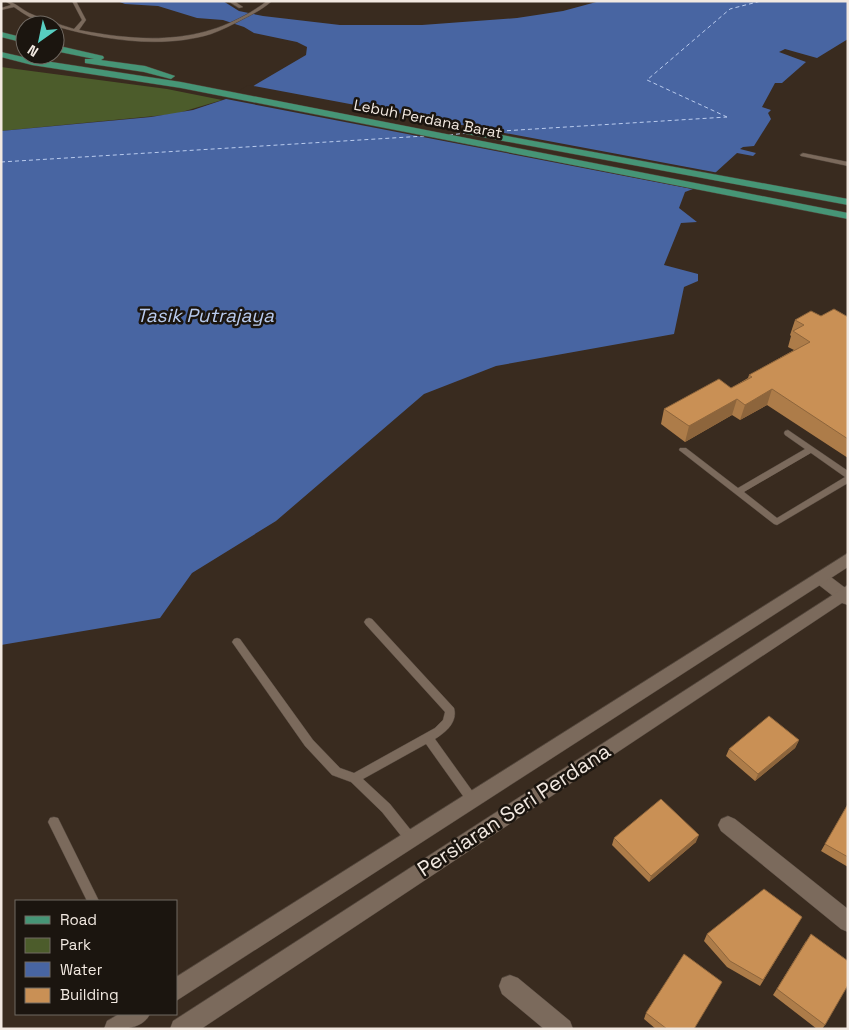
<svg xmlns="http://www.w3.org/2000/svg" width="849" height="1030" font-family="'Space Grotesk',sans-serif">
  <rect width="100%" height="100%" fill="#392b1f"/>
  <path fill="#4c5c2b" d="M 1,67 L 167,89 L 222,100 L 175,114 L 1,131 Z"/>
  <path fill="#4865a2" d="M 117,1 L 223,1 L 239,11 L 263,16 L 340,25 L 422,25 L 517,18 L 563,11 L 600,1 L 848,1 L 848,39 L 817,58 L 785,49 L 779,52 L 806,62 L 782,83 L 775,83 L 762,107 L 771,110 L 768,113 L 771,119 L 754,146 L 743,147 L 740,149 L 756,153 L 753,156 L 737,153 L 715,173 L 709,183 L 685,192 L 679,208 L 697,222 L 681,223 L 664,265 L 698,274 L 698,281 L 684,287 L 674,334 L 496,366 L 424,394 L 276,521 L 192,573 L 160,618 L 1,645 L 1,131 L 151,117 L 193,110 L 238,95 L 306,55 L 307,47 L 297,42 L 254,33 L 244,27 L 223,20 L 197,18 L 158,6 L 125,4 Z"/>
  <path fill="#392b1f" d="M 248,85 L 719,173 L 711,185 L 697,190 L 221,98 L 237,92 Z"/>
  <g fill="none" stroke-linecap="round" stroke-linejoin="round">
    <path stroke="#b9cbee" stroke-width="1" stroke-dasharray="4 3" stroke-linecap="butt" d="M 727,117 L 647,80 L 730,9 L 761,1
      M 486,132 L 727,117
      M 449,135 L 467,133
      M 1,162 L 425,136"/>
    <g stroke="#52463c" stroke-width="1">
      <path id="service" d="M 5,1 C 14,1 21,9 29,13 C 44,20 59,24 74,29 L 82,20 L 72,1 L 76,1 L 86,20 L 79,30 C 147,43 208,45 267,1 L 272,1 C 263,9 253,14 243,19 C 232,25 222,30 211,34 C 163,49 102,40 55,26 L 55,25 C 41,25 25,15 14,7 L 1,10 L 1,8 L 11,5 Z
        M 228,1 L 234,1 L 243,7 L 239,8 Z
        M 803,153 L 848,162 L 848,166 L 801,156 L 800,155 Z
        M 788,430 L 848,471 L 848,483 L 777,525 L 774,524 L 679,450 L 680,448 L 686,448 L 738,488 L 805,449 L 785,435 L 784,433 L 785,431 ZM 811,453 L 845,477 L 777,518 L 744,492 Z
        M 369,618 L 372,619 L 454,708 C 458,722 446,732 435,739 L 478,799 L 476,803 L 472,804 L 468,803 L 426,744 L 363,779 L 390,804 L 414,834 L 416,838 L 414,842 L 410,843 L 406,842 L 382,812 L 351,782 L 332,775 L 305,746 L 232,642 L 234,639 L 237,638 L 240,639 L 313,740 L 340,768 L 354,773 L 435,728 L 443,720 L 445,712 L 366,625 L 364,622 L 366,619 Z
        M 54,817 L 58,818 L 99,901 L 87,901 L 48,822 L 50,818 Z"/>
    </g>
    <g stroke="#52463c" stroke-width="1">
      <path id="minor" d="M 821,572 L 827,574 L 848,590 L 848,605 L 842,603 L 815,582 L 813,578 L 815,574 Z
        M 728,816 L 735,819 L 848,909 L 848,932 L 841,929 L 721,831 L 718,825 L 721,819 Z
        M 510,975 L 518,978 L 570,1021 L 573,1029 L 544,1029 L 502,994 L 499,986 L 502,978 Z"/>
    </g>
    <g stroke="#52463c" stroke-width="1">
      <path id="tertiary" d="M 848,553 L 848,567 L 176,1001 L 176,977 Z
        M 848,585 L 848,599 L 201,1029 L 170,1029 L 173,1021 Z
        M 119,1014 L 150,1014 C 142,1030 122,1029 104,1029 L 107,1021 Z"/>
    </g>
    <g stroke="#52463c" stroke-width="1">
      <path id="primary" d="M 1,32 L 25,38 L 25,43 L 1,37 Z
        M 55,45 L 103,56 L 104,58 L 101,60 L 145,66 L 175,76 L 171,79 L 144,72 L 85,63 L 85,59 L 94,59 L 55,51 Z
        M 1,52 L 32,59 L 181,82 L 848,213 L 848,219 L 181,88 L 32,65 L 1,57 Z
        M 469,129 L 848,199 L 848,205 L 466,134 L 464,132 Z"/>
    </g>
    <use href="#service" fill="#7b6a5c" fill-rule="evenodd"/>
    <use href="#minor" fill="#7b6a5c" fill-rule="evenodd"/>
    <use href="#tertiary" fill="#7b6a5c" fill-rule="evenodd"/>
    <use href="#primary" fill="#469576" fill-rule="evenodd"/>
  </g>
  <path fill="#ad7c49" d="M 821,316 L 848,317 L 848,458 L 767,405 L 740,420 L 732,415 L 685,442 L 661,424 L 664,409 L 731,388 L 748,378 L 749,375 L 794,350 L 788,347 L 791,336 L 790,335 L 795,320 Z
    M 799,740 L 795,748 L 755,781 L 726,756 L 729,749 Z
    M 848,804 L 848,867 L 821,851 Z
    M 614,838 L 696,842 L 649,882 L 612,845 Z
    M 802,917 L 760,986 L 727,967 L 704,941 L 707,934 Z
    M 806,941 L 825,1025 L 822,1029 L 817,1029 L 773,995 Z
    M 646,1013 L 695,1029 L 656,1029 L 644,1019 Z"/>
  <path fill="#8d653c" d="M 772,389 L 767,405 L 740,420 L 745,405 Z
    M 737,399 L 732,415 L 685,442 L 689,426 Z
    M 799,740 L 795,748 L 755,781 L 758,774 Z
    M 699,835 L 696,842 L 649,882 L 651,876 Z"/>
  <path fill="#c99055" stroke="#8d653c" d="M 834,309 L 848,317 L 848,439 L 772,389 L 745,405 L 737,399 L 689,426 L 664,409 L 719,379 L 731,388 L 752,377 L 749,375 L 810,342 L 793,331 L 804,325 L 795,320 L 811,311 L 821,316 Z
    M 769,716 L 799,740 L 758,774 L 729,749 Z
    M 661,799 L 699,835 L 651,876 L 614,838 Z
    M 848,804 L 848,857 L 825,844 Z
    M 764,889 L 802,917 L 763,980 L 730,961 L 707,934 Z
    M 811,934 L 848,961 L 848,985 L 825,1025 L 777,989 Z
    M 684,954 L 722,982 L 694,1029 L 667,1029 L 646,1013 Z"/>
  <g text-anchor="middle" stroke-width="5" stroke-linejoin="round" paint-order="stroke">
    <g font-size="15" fill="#f2e9e1" stroke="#1b150f">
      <text transform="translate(428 119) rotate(11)" y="5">Lebuh Perdana Barat</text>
    </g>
    <g font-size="19" font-style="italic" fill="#b9cbee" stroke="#1b150f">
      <text x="205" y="322">Tasik Putrajaya</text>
    </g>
    <g font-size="21" fill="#f2e9e1" stroke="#1b150f">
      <text transform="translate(514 810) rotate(-33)" y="7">Persiaran Seri Perdana</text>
    </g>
  </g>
  <rect width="849" height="1030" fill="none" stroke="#f2e9e1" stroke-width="5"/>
  <rect x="15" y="900" width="162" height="115" fill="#1b150f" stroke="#716a63"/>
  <rect x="25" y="916" width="25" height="8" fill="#469576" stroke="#716a63"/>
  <text x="60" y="925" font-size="15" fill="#f2e9e1">Road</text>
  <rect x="25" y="938" width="25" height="15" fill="#4c5c2b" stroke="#716a63"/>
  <text x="60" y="950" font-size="15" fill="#f2e9e1">Park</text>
  <rect x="25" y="962" width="25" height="15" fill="#4865a2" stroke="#716a63"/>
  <text x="60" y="975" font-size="15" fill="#f2e9e1">Water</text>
  <rect x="25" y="988" width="25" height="15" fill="#c99055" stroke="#716a63"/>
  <text x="60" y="1000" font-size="15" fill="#f2e9e1">Building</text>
  <g transform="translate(40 40) rotate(213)"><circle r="24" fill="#1b150f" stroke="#716a63"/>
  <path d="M0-4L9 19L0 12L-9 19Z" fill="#57cec1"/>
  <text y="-8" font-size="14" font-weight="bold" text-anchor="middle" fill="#f2e9e1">N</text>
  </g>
</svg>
